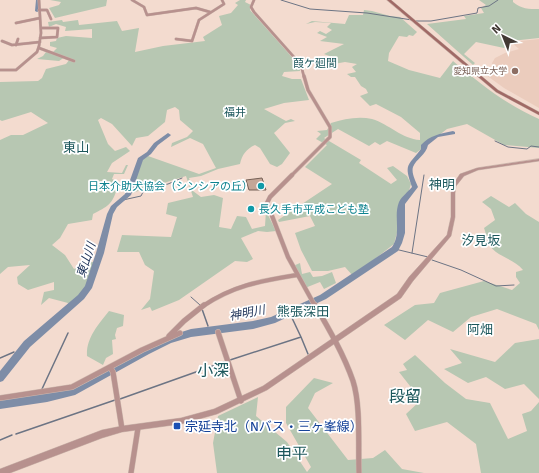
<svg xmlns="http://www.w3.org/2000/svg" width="539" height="473" font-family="Signika,'Noto Sans JP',sans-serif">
  <rect width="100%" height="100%" fill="#f3dbcf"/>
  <path fill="#ebccbd" d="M 539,39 L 539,108 L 504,88 L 486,75 L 493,69 L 492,63 L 495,58 L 505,53 L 519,49 L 511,42 Z"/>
  <path fill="#b7c7b2" d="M 50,0 L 107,0 L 106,6 L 55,18 L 49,8 L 59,5 L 61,2 Z
    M 240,0 L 246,0 L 245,2 L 251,5 L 250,10 L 299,65 L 300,71 L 284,72 L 282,76 L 292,79 L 301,79 L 309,100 L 284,103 L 264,109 L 286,121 L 291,119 L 295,121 L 285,123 L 274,133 L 290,153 L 282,164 L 277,167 L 270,164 L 260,148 L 255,145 C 246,149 242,155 240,164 L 218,169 L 201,176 L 189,178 L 193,191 L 201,197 L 214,195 L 223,198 L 219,227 L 231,229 L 237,216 L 246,217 L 252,229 L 265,226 L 266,211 L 276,231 L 267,232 L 258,231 L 241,238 L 253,259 L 247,262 L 235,261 L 179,300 L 152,311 L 150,307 L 141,310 L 150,299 L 154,271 L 145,265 L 139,252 L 117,252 L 122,235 L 171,237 L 177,217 L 166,214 L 168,203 L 193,197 L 186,176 L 132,193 L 141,160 L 148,156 L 199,174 L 216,168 L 203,144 L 190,138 L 171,147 L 172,143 L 187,137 L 193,131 L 180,120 L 179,110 L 175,107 L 167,110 L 165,122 L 148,136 L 136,138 L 132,146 L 112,124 L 101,118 L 98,120 L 108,144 L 115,151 L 126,147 L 130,151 L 112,163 L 107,172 L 122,173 L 126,165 L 128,165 L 124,174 L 114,174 L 112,179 L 114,180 L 109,188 L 117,188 C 113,204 107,207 93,214 L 92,220 L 68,224 L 60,238 L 52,245 L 65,255 L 74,269 L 87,262 L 95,262 L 96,264 C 88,286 86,292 67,308 L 68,303 L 49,298 L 41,305 L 44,292 L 54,290 L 54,282 L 28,290 L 18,284 L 17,277 L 30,265 L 8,267 L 0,274 L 0,140 L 11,135 L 23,135 L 48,123 L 31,112 L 2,121 L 0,120 L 0,82 L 38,81 L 42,78 L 46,69 L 66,64 L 70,59 L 65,57 L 59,61 L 37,59 L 43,56 L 46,52 L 52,53 L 57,48 L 50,46 L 50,42 L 56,41 L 57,38 L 66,36 L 92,38 L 92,29 L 65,31 L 66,27 L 56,24 L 49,27 L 48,22 L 62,20 L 63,22 L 78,20 L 79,25 L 117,21 L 122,31 L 139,28 L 135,52 L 163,46 L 205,41 L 203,37 L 222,25 L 219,16 L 231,13 L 238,5 L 235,3 Z
    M 479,0 L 513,0 L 513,2 C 521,9 529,9 539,9 L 539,38 L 511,41 L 504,48 L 476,42 L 464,54 L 475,63 L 473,65 L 427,24 L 466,19 L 464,16 L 484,13 L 481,8 L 486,5 Z
    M 364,10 L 372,11 L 390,16 L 400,17 L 417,32 L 413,36 L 409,35 L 407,37 L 399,36 L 389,53 L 388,61 L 409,70 L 440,78 L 453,61 C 479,83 507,105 539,119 L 539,148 L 504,145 L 467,124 L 447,129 L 416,153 L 387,141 L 380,145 L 375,142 L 369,146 L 338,129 L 324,138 L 361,160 L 359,163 L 391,184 L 397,180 L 387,168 L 393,166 L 407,176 L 411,184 L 408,194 L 402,199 L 398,229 L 394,244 L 353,276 L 345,267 L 328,271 L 312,271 L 301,250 L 295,233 L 315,226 L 310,216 L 279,222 L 278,220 L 332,184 L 305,167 L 327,145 L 316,139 L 321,134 L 317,131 L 327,130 L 331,123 C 344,119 358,116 372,119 C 389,124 402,139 420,140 L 420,133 L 401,117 L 376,104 L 370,106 L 360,96 L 368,93 L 366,89 L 361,86 L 355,77 L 351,77 L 347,74 L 356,72 L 352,67 L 357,64 L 345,62 L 328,65 L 326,63 L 335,61 L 332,57 L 324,54 L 344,44 L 320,41 L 327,37 L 317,33 L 320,31 L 326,34 L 332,30 L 327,27 L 331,23 L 315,22 L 306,24 L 312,21 L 345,24 L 349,15 L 363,15 Z
    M 491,196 L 509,207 L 515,203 L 526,214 L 539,222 L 539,330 L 536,324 L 497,309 L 471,317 L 453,332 L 428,320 L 405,340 L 384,325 L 415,305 L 434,303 L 440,293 L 484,281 L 512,290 L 520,283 L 516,277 L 516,272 L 523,270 C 514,259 498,257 490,246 C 487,241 486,233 484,228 L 495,220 L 491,209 L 482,202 Z
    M 300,263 L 302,274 L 310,272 L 313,277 L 322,276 L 332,272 L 336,283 L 324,289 L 320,282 L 305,288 L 293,266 Z
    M 109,311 L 124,315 L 123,326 L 117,328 L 115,335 L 116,339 L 112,340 L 113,354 L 106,358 L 103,365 L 87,356 C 86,338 98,325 109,311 Z
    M 539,339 L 539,399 L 524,384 L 505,389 L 486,377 L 468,383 L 444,369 L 462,363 L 450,349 L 495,362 L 515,343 Z
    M 415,355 L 445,383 L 466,399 L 490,403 L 508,439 L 527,431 L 522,414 L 531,411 L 539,402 L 539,473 L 481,473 L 476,444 L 447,422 L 415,431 L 406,414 L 421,400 L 399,372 L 407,370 L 403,364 Z
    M 314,378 L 333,383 L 315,393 L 308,408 L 348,460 L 373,458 L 385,450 L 402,469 L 424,473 L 217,473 L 213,443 L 218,416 L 258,397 L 256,416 L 287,442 L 307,472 L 311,467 L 286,423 L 286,407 Z"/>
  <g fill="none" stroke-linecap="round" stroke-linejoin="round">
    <path stroke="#6c7484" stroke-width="1" d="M 281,0 L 310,9 L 367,13 L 412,20
      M 415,21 L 431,21 L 477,13 L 478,8 L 489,6 L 498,0
      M 495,141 L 508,147 L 527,149 L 531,146 L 539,147
      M 123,200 L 141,196 L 144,190 L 168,184 L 182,178
      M 395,249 L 428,257
      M 412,253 L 424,175
      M 432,260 L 461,270 L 496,286 L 514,285
      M 191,297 L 200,305"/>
    <path stroke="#6c7484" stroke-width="1.5" d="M 202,309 L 208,326
      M 292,318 L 301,337
      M 0,358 L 14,352
      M 230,360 L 301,337 L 308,354
      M 42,389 L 68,333
      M 120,399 L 224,362
      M 16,434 L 115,400
      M 0,440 L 12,435"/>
    <path fill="#7e8da7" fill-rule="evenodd" d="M 36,0 L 40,0 L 39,11 L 37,12 L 35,11 Z
      M 453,131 L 455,132 L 455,134 L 438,137 L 428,145 C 426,155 416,159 413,167 C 411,173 416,182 418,187 L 405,204 L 405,233 L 402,243 L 398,251 L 326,299 L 275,323 L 253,329 L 191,337 L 171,343 L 149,354 L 75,395 L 47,402 L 0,409 L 0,399 L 47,392 L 74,386 L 143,348 L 166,337 L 191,329 L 253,321 L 271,317 L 320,295 L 392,247 C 402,232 393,217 399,202 C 402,196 408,192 412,187 C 404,164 407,167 421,149 L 421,145 C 430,135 440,134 453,131 Z
      M 168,133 L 171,135 L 170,136 L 158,145 L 151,154 L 143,160 L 131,195 L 117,207 L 113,214 L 104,253 L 92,288 L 84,299 L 30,347 L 3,381 L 0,382 L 0,371 L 24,341 L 78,295 L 85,286 L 96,253 L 107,214 L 111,206 L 125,194 L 138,158 L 147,152 L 154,143 Z"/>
  </g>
  <path fill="#c4a697" stroke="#756056" d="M 262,178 L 266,190 L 249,190 L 246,180 Z"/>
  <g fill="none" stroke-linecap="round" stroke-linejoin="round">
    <g stroke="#cfbab0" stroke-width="3">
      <path id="minor-far3" d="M 132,0 L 144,7 L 147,15 L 196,8 L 210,12
        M 254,0 L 251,7 L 254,12 L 301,65 L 304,77
        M 39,10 L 47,10 L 51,19
        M 16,23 L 40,18
        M 40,38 L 57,37 L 58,28 L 41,28
        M 176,39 L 192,41 L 199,20 L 224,4 L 222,0
        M 2,41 L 12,45 L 40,42
        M 16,45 L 18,39
        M 39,48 L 74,61
        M 0,70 L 16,70 L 37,52 L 39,46 L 41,33 L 39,0"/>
    </g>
    <g stroke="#cfbab0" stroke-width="4">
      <path id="minor-far2" d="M 291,176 L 330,137 L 330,127 L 308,90 L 304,76"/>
    </g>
    <g stroke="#cfbab0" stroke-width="5">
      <path id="minor-far1" d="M 292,175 L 270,197 L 267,203 L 288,257 L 315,306
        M 203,306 C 234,285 261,281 297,275"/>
    </g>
    <g stroke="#cfbab0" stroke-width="6">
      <path id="minor" d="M 315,305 C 329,329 344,355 353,381 C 361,406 358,446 359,473
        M 218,332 L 241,401
        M 169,336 L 184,321 L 204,305
        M 110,367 L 113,372 L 122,429
        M 0,398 L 72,387 L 142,350 L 180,333
        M 131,473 L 138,428"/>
    </g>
    <g stroke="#cfbab0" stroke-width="1">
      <path id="tertiary" d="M 539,159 L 539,161 L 478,170 L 464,176 L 456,186 L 455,193 L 455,217 L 451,236 L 413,281 L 401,298 L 267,390 L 217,414 L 181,424 L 122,432 L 102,438 L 10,473 L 0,473 L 0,469 L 102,430 L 122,426 L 181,418 L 214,409 L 263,386 L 397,294 L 409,277 L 447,235 L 451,217 L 451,193 L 452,186 L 460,174 L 477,168 Z"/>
    </g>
    <g stroke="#cfbab0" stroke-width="1">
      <path id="secondary" d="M 387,0 L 391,0 L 498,90 L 539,112 L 539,115 L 496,92 Z"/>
    </g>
    <use href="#minor-far3" stroke="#b7918e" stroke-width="2.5"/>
    <use href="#minor-far2" stroke="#b7918e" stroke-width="3"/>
    <use href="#minor-far1" stroke="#b7918e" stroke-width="4"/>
    <use href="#minor" stroke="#b7918e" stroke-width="5"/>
    <use href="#tertiary" fill="#b7918e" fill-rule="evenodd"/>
    <use href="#secondary" fill="#a06a66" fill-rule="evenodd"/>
  </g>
  <circle fill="#8d6e63" stroke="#fff" stroke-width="1.5" cx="515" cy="71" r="4"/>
  <g fill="#0f9aa8" stroke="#fff" stroke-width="1.5">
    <circle cx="261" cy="186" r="4"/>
    <circle cx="251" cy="209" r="4"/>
  </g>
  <rect fill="#1a4fb4" stroke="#fff" stroke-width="1.5" x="173" y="422" width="8" height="8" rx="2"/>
  <g text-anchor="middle" stroke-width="3.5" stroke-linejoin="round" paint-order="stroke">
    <g font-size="9" fill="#785e54" stroke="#fff" text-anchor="end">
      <text x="507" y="74">愛知県立大学</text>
    </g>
    <g font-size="11" fill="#1c575c" stroke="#fff">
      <text x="315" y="67">葭ケ廻間</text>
      <text x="235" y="116">福井</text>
    </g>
    <g font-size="11" fill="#0d838f" stroke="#fff" text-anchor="end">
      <text x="253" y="190">日本介助犬協会（シンシアの丘）</text>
      <text x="259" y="213" text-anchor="start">長久手市平成こども塾</text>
    </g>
    <g font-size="12" font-style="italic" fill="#21365b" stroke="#fff">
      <text transform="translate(86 260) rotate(-72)" y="4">東山川</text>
      <text transform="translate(247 313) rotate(-11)" y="4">神明川</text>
    </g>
    <g font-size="13" fill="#1c575c" stroke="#fff">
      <text x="76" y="152">東山</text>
      <text x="442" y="189">神明</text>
      <text x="481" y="245">汐見坂</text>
      <text x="303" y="316">熊張深田</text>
      <text x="480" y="334">阿畑</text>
    </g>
    <g font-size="13" fill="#164399" stroke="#fff" text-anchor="start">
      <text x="185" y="431">宗延寺北（Nバス・三ヶ峯線）</text>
    </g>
    <g font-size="16" fill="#1c575c" stroke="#fff">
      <text x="213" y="376">小深</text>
      <text x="405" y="402">段留</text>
      <text x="292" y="459">申平</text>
    </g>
  </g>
  <g transform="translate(503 36) rotate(317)" stroke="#ffffff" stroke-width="3" paint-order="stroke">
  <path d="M0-3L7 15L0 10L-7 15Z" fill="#413833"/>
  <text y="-6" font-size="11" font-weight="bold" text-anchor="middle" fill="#413833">N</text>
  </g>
</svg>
